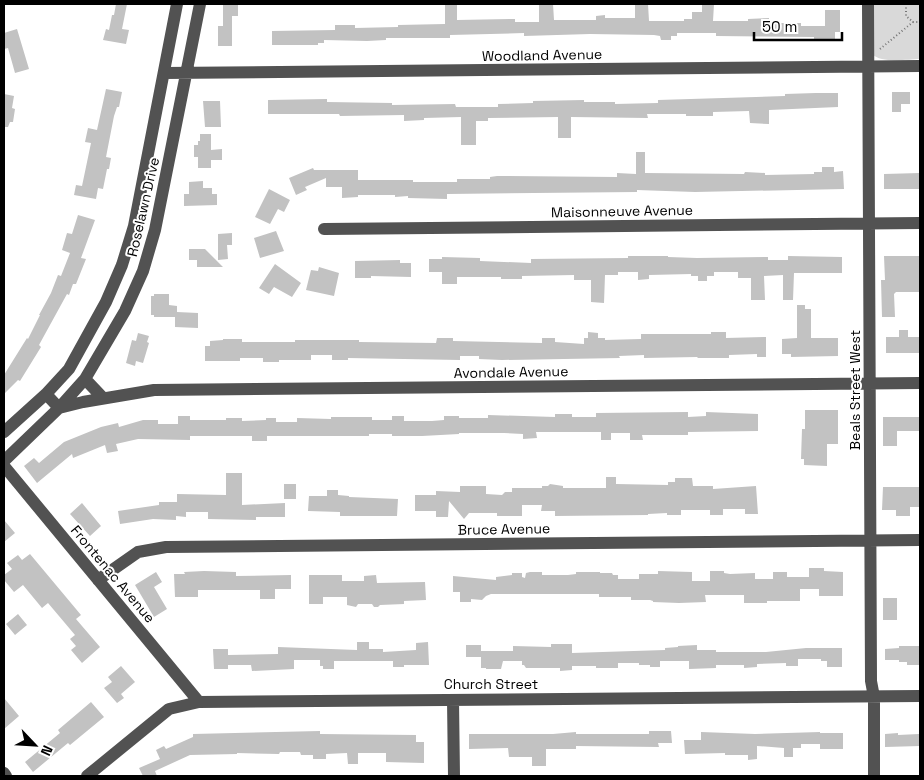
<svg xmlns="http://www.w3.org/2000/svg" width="924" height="780" font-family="'Space Grotesk',sans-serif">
  <rect width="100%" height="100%" fill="#fff"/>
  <path fill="#d9d9d9" d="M 872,4 L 920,4 L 920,59 C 907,59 882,64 872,54 Z"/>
  <path fill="#c2c2c2" d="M 116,4 L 127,4 L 122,29 L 129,30 L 126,44 L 103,40 L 106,29 L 109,30 L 112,15 L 114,15 Z
    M 223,4 L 238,4 L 238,16 L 232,16 L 232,46 L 218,46 L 218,26 L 223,26 Z
    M 445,4 L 457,4 L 457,20 L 515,19 L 515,22 L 539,22 L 539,4 L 553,4 L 554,20 L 596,20 L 596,16 L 605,15 L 605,18 L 635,18 L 635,4 L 648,4 L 649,21 L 684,21 L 684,19 L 692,19 L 692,12 L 702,12 L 702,4 L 714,4 L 713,21 L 748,21 L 748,19 L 769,18 L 769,23 L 801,23 L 801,26 L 825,26 L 825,10 L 840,10 L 840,32 L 835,32 L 835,40 L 814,41 L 814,37 L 716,36 L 716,33 L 677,33 L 677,36 L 671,36 L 671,40 L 661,40 L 660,36 L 654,35 L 590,34 L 524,36 L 524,33 L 450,35 L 450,38 L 386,38 L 386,40 L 367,41 L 324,40 L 324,43 L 318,43 L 318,45 L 272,45 L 272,31 L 335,30 L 335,25 L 355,25 L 355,28 L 398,27 L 398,25 L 445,24 Z
    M 17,29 L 29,69 L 15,73 L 8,48 L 4,49 L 4,33 Z
    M 106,89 L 122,92 L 119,107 L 117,107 L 114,116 L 106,157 L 111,158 L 109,169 L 107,169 L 103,189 L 98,188 L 96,199 L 74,195 L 76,185 L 82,186 L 91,143 L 85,142 L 88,128 L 97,130 Z
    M 892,92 L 910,92 L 910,104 L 901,104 L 901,112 L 892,112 Z
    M 816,93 L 838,93 L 838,107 L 769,110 L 769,124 L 750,123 L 749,111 L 713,112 L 713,116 L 686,116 L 686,114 L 647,114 L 648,118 L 571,117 L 571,138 L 558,138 L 558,117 L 488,118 L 488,121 L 476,121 L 476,145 L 461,145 L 461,117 L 424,118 L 424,120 L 404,121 L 404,115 L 340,116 L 339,114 L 268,114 L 268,100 L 327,99 L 327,102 L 392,103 L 392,105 L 455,104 L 456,107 L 498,107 L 498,104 L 533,103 L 533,101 L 584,100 L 584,102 L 615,102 L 615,104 L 658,103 L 658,100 L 785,96 L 785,94 Z
    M 4,94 L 14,96 L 12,108 L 15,109 L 13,122 L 10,122 L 8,127 L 4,127 Z
    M 203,101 L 220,101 L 221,127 L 205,127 Z
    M 200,134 L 211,134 L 211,150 L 222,149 L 222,160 L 211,160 L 211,168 L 198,168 L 198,157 L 194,157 L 194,145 L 198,145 L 198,141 L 200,141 Z
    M 636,152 L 645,152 L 645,173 L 744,174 L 745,172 L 765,173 L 765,175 L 814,174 L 814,172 L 822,172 L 822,167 L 834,167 L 834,172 L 843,171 L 844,189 L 695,192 L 637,190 L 637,192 L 447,194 L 447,199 L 408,198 L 408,196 L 395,197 L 395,195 L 358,195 L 358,197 L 342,198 L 342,187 L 326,187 L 326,178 L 305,187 L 307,190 L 296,195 L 289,178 L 313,168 L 314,170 L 358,170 L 358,180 L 413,180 L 413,182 L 457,182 L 457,179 L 490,179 L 490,177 L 497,176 L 617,177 L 617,173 L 636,174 Z
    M 920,173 L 920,189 L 884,189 L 884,174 Z
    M 203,181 L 203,188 L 212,188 L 212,194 L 217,194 L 217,205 L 184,206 L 184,194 L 189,194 L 189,182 Z
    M 269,189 L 290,200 L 284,212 L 278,209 L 270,224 L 255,217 Z
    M 78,215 L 95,220 L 81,258 L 86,259 L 76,284 L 73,284 L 69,295 L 67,294 L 39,345 L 41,347 L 20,381 L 18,380 L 4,394 L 4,375 L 27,338 L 28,339 L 40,315 L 39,315 L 51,293 L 58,275 L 61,276 L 70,253 L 62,250 L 67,233 L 72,234 Z
    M 276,231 L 284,251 L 260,258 L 254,238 Z
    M 232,233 L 232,245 L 227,245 L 228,259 L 218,260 L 218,234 Z
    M 189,249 L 205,249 L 223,267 L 197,267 L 197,260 L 189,260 Z
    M 628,256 L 668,256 L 668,257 L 697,258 L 768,257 L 768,260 L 788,260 L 788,256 L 842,257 L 842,273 L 794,273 L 793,300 L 783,300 L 783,275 L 764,276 L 765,300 L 751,300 L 751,278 L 738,278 L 738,272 L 714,272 L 714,276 L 707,276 L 707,281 L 698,281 L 698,276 L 691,276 L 691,274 L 649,275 L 649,279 L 638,280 L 638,272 L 618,272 L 618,275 L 605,275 L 604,303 L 591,302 L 591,280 L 574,280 L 574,275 L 522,276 L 522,279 L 501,279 L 501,277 L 457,277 L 457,284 L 442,284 L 442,272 L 429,272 L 429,259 L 442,259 L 442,257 L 480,258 L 480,261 L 531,263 L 531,259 L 628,258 Z
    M 884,256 L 920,256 L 920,292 L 896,292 L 894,294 L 895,317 L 882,317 L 881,280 L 885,280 Z
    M 400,260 L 400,263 L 411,263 L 411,277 L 371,276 L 371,278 L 355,278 L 355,261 Z
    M 275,264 L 301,283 L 292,297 L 274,287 L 269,294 L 259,288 Z
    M 319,267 L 339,273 L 334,296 L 306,290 L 311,270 L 318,271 Z
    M 154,294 L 169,294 L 169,305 L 177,306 L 177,312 L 198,313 L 198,328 L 175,327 L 175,317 L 154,317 L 154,315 L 151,315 L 151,296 L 154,296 Z
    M 797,305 L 805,305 L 805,309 L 811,309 L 811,338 L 838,338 L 838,356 L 791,357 L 791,354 L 782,354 L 782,339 L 797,338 Z
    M 899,330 L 908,330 L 908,337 L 920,337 L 920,353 L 886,353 L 886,337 L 899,337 Z
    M 588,332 L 598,333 L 598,338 L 605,338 L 605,340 L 641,339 L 641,334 L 711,334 L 711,332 L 726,332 L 726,338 L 766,337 L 766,357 L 757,357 L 757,354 L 729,355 L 729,358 L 698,358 L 697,357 L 644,358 L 644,355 L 619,356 L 620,358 L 502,360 L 479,359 L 479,356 L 460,356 L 460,360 L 348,358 L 348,360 L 332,360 L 332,355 L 311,355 L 311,360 L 279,360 L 279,362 L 263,362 L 263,358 L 240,358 L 240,361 L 205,361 L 205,346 L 210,346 L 210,341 L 223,340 L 223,339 L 242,339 L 242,342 L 295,342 L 295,340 L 359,340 L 359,342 L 436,343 L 437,338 L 453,338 L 453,341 L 542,343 L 542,338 L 555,338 L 555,342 L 584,344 L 584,338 L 588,338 Z
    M 138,333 L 149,336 L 147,342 L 149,343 L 143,363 L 136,361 L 135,366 L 126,363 L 132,340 L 136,341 Z
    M 805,410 L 838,410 L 838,444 L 827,444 L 827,466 L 804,465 L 804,459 L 801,459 L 802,429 L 805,429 Z
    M 688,412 L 688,417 L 706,416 L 706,412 L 758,414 L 758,431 L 688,432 L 688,435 L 642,435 L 643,440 L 630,440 L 630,433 L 611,433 L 611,440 L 601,440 L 601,432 L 536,432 L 537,438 L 523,439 L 523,434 L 504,433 L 459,433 L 459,434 L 422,436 L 392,436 L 392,434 L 369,434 L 369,436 L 267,436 L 267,441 L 252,441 L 252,436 L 190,436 L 190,440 L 138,439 L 116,444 L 118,451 L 107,453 L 105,445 L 73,458 L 72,454 L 37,483 L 24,466 L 34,458 L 39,463 L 64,442 L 101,427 L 118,423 L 119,427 L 143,420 L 158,420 L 158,424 L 178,424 L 178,416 L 190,416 L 190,420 L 226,420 L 226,418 L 242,418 L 242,421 L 266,420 L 266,418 L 276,418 L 276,422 L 297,422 L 297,418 L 331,419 L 331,417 L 372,417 L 372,420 L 392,420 L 392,416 L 404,416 L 404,421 L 432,421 L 444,420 L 444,416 L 459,416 L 459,418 L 488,418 L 488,415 L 555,417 L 555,414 L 572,414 L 572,417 L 596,417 L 596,413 Z
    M 883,417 L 920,417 L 920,431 L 897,431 L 897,446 L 883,446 Z
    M 226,473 L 242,473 L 242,505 L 285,503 L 285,517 L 256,517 L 256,520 L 208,519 L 208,512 L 186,512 L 186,517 L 176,516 L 176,520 L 153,519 L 120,524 L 118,511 L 159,505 L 159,502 L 177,502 L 177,494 L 226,495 Z
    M 606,477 L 616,477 L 616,484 L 668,485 L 668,482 L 675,482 L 675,478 L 692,478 L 693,486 L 713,486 L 713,489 L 756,486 L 758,514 L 745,514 L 745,509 L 723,509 L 723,515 L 710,515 L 710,510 L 681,510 L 681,515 L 667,515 L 667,513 L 648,514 L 648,515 L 555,516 L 555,511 L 541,511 L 542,505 L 522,505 L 522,516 L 497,516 L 497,513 L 469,513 L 464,519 L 449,501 L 448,517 L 436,517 L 436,511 L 415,511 L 415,495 L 436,495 L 436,491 L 460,492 L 460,486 L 486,486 L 486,494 L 502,495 L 505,492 L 512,492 L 512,488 L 542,488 L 542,486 L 548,486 L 550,484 L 563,486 L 563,488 L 606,488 Z
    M 284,484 L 296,484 L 296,499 L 284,499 Z
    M 883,487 L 920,487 L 920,507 L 910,507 L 910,516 L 896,516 L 896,510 L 882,510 Z
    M 327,490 L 338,490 L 338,495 L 349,496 L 349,497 L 398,499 L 397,516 L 340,516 L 340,512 L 308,511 L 309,496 L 327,496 Z
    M 82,503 L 101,526 L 90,536 L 70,514 Z
    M 4,520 L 15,533 L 4,542 Z
    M 30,554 L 81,615 L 76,619 L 100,647 L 82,663 L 71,650 L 76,646 L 70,639 L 75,635 L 48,603 L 42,608 L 23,585 L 14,592 L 4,580 L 4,575 L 12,569 L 7,563 L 18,555 L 22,560 Z
    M 809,568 L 824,568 L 824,571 L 843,572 L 843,596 L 819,596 L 819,589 L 800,589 L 800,601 L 767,601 L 767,603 L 744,603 L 744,595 L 705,595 L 706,602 L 679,603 L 653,602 L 653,601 L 650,600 L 631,600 L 631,597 L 599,597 L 599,594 L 491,594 L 486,596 L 482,600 L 471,599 L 471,602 L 460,602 L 460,592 L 453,592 L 453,576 L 496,580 L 496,577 L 512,575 L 512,573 L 522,573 L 522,577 L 525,578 L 526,573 L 530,572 L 542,572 L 542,575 L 568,575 L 576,574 L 576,572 L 600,572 L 600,573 L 612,573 L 613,575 L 618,575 L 618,579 L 639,579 L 639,574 L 658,574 L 658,571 L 692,572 L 692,581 L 710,581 L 710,571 L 724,571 L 724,573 L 730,574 L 755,573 L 755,579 L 773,579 L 773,572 L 787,572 L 787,577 L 809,577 Z
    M 204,571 L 236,572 L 236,576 L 291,575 L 291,589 L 275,589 L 275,599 L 260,599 L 260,590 L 198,590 L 198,597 L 175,597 L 174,574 L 185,574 L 184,572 Z
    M 156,572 L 162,582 L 154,587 L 167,609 L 154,617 L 135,585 Z
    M 309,575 L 342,575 L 342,581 L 364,581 L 364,576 L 376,575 L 377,583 L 425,582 L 426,600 L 404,601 L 404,604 L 380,605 L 378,607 L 374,607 L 372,604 L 358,604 L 356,607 L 347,605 L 347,597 L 323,597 L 323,604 L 309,604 Z
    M 883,598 L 897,598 L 897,620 L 883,620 Z
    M 18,614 L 27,625 L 15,635 L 6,624 Z
    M 357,642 L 369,642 L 369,649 L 383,649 L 383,652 L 416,650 L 416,643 L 428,642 L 429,665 L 404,665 L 404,667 L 393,667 L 393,661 L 334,661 L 334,669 L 323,669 L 323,666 L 320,666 L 320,660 L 294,660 L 294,669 L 252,671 L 251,665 L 228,665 L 228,669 L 214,669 L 213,649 L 228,649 L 228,655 L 278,654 L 278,647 L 357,650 Z
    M 551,644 L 572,644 L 572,653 L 665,650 L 665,648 L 678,647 L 678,646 L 697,645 L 697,650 L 716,650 L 716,652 L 766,652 L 806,648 L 842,648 L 842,667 L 827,667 L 827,661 L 821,661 L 821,659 L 798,659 L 798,666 L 786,666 L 786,663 L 757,664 L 757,667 L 744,668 L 744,665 L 716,665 L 716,668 L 689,669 L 689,661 L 660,661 L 660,667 L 650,667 L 650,665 L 639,665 L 639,663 L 618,663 L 618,668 L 596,668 L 596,666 L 572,666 L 572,670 L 560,671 L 560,668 L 526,668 L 524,665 L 522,665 L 522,661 L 503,661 L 501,669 L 486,669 L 486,668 L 481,668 L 481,655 L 481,657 L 466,657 L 466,645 L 481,645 L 481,651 L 513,651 L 513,646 L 551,647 Z
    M 899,646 L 920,646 L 920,665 L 907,665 L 907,662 L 899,662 L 899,660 L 885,660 L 885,649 L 899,648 Z
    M 121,666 L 135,682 L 121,694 L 124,698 L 117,703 L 104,688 L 112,682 L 108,677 Z
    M 4,698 L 19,716 L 4,729 Z
    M 91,702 L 104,717 L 70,745 L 68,743 L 33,772 L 25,762 L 60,733 L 58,730 Z
    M 320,731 L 320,734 L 416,735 L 416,742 L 424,742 L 424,763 L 386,762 L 386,753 L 358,753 L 358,764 L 348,764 L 347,753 L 326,754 L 326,759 L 313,759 L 313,755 L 301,755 L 300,752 L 280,752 L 279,754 L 237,753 L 237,754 L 190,755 L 155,771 L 157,776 L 143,776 L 139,768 L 160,759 L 156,750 L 164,746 L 166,749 L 193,737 L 193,734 Z
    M 649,731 L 671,731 L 672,743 L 658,743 L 659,747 L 576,746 L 576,749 L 546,749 L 546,766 L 532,766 L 532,757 L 509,757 L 508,748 L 469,749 L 469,734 L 553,734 L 576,732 L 576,734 L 649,734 Z
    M 701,732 L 755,734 L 820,732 L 820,733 L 843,733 L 843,749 L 820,749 L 820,744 L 801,744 L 801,748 L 793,748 L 793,757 L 784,757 L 784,748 L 757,746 L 757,759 L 748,760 L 748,755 L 725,755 L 725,753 L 685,754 L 684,740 L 701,740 Z
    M 898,733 L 898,735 L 919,734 L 920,746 L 885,747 L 885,734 Z"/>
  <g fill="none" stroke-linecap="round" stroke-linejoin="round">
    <path stroke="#747474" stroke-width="2" stroke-dasharray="1 2.5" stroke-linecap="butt" d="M 906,4 L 906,16 L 913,22 L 920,22
      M 880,49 L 913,22"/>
    <path stroke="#525252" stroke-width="12" d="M 868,4 L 871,681 L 874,697 L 874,776
      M 164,73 L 920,66
      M 324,229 L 920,223
      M 85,379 L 103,398
      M 46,394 L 59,408 L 83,402 L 154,390 L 920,383
      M 4,432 L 46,394 L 69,369 L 106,302 L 122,265 L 134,226 L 177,4
      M 4,461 L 59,408 L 85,379 L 125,311 L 143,271 L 155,230 L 200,4
      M 4,466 L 199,702
      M 98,580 L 138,552 L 166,547 L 920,540
      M 453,700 L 454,776
      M 4,773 L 6,776
      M 87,776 L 169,709 L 199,702 L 920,696"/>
  </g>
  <g text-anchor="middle" stroke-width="4" stroke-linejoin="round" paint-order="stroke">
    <g font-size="14" fill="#000" stroke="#fff">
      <text transform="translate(542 55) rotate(-1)" y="5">Woodland Avenue</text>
      <text transform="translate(143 207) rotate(-77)" y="5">Roselawn Drive</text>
      <text transform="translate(622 211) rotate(-1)" y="5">Maisonneuve Avenue</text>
      <text transform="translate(511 372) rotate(-1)" y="5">Avondale Avenue</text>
      <text transform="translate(855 390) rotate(-90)" y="5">Beals Street West</text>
      <text transform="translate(504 529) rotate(-1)" y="5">Bruce Avenue</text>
      <text transform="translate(113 574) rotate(50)" y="5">Frontenac Avenue</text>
      <text x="491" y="689">Church Street</text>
    </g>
  </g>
  <rect width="924" height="780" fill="none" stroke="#000000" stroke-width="10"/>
  <g transform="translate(35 745) rotate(115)" stroke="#ffffff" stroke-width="4" paint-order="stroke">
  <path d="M0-4L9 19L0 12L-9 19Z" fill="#000000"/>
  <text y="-8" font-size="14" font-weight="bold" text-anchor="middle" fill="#000000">N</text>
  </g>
  <path d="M754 32v8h88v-8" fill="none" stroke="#000000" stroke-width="2.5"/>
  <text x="762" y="32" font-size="15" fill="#000000" stroke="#ffffff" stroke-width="4" paint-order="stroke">50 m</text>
</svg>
